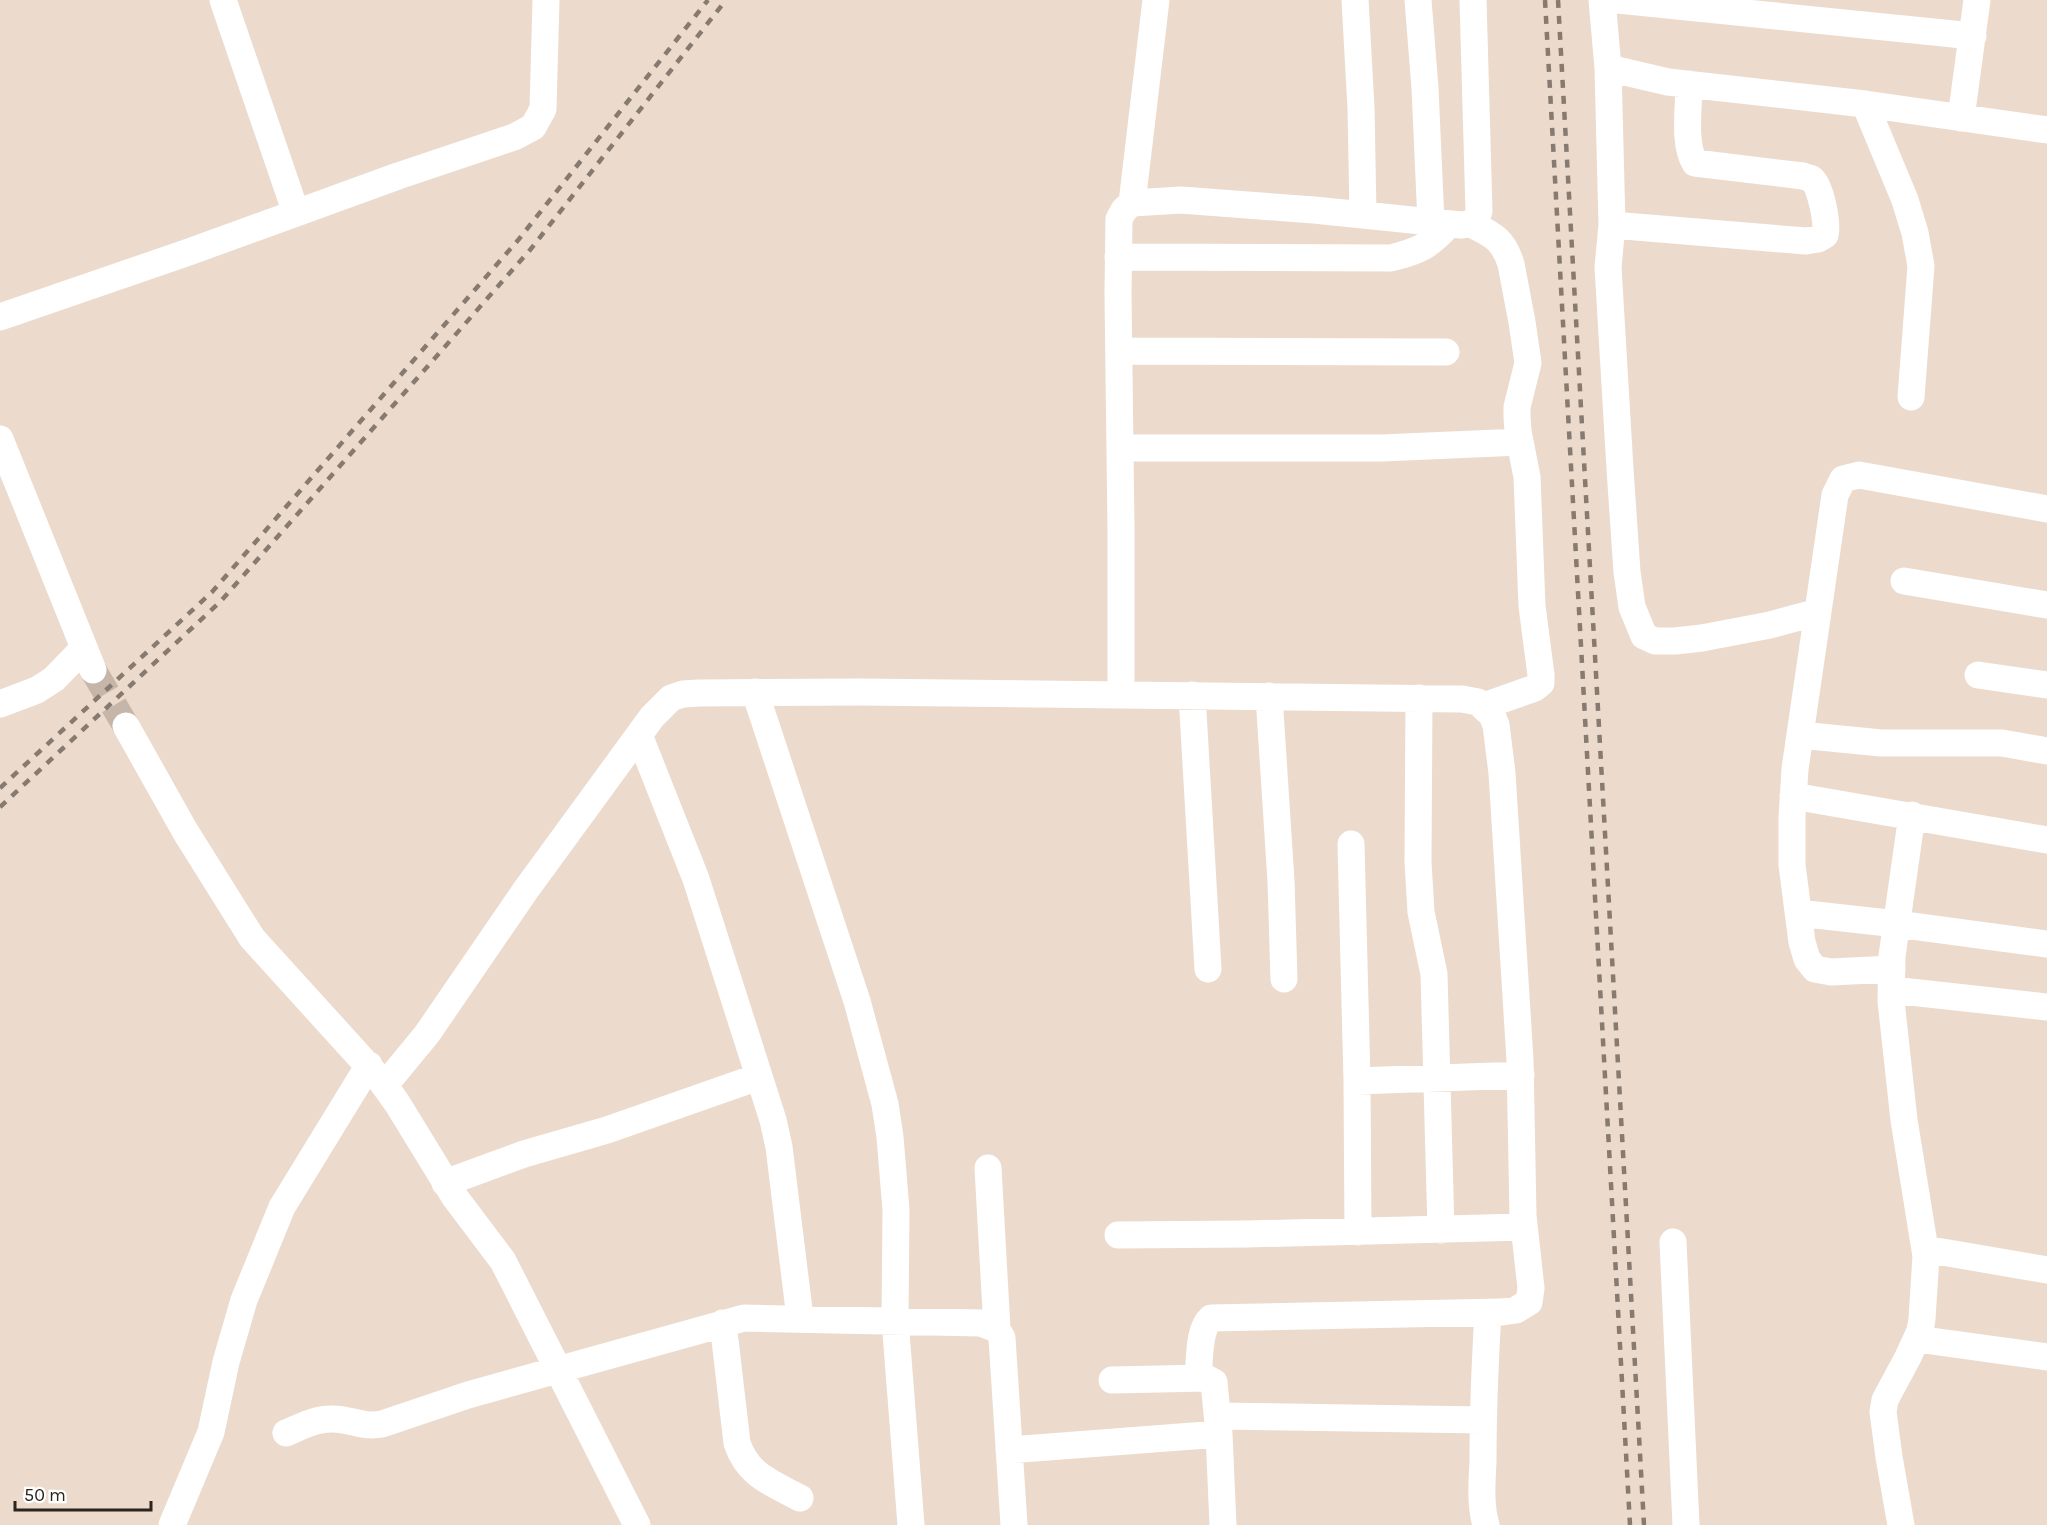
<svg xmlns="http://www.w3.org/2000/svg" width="2047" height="1525" font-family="Karla,sans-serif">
  <rect width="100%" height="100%" fill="#ecdbcc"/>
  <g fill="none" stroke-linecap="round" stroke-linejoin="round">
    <path stroke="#c5b6a9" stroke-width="27" stroke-dasharray="27 14" stroke-linecap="butt" d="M 93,670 L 126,726"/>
    <path stroke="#fff" stroke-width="27" d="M 223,0 L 296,213
      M 1355,0 L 1361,108 L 1363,215
      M 1418,0 L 1425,88 L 1431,222
      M 1602,0 L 1608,68 L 1612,225 L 1608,267 L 1620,469 L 1627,572 L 1632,607 L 1644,636 L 1655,641 L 1675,641 L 1702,638 L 1770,625 L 1818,612
      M 1618,0 L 1973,36
      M 1608,68 L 1668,82 L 1865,104 L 2047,130
      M 1865,104 L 1905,200 L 1915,233 L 1921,266 L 1911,397
      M 1961,118 L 1977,0
      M 1132,203 L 1156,0
      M 1471,224 C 1493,235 1503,239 1511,264 L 1522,322 L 1528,363 L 1517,407 L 1517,417 L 1518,431 L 1527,477 L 1532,606 L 1541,675 L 1541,683 L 1535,688 L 1484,706
      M 1612,225 L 1806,241 L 1818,239 L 1825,235 C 1828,224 1821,187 1812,179 C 1810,178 1805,177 1803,176 L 1695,163 C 1683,144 1689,107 1689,84
      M 1118,257 L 1391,258 C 1419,251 1430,246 1449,224
      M 0,317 L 186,253 L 398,176 L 514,137 L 533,127 L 543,109 L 546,0
      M 1119,351 L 1446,352
      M 0,439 L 93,670
      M 1120,448 L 1382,448 L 1520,442
      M 1904,581 L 2047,605
      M 1978,675 L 2047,685
      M 755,692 L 857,1001 L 885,1104 L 890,1137 L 896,1210 L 895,1320 L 911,1525
      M 1121,695 L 1121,530 L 1118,293 L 1119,219 L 1124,210 L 1132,203 L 1181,200 L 1314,210 L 1461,225 C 1472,224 1476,222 1479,211 L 1473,0
      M 1192,695 L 1208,969
      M 1269,696 L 1281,881 L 1284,979
      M 1419,698 L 1418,862 L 1421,912 L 1434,974 L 1441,1230
      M 0,704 L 37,690 L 54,679 L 84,648
      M 126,726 L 185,831 L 252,938 L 379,1078 L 397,1103 L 454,1196 L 503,1261 L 637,1525
      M 639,735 L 696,879 L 773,1120 L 779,1147 L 800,1318
      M 1800,735 L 1881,743 L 2002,743 L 2047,751
      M 1793,796 L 2047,840
      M 1351,844 L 1357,1081 L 1358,1232
      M 1798,913 L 1897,924 L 2047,944
      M 1892,969 L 1831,972 L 1815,969 L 1807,959 L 1802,942 L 1792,865 L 1792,817 L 1795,769 L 1835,495 L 1843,479 L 1859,475 L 2047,509
      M 1892,990 L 2047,1007
      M 1357,1081 L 1521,1075
      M 385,1085 L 427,1034 L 525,891 L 652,717 L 671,698 L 683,694 L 699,693 L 861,692 L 1462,699 L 1478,702 L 1492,715 L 1496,725 L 1502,773 L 1520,1060 L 1523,1216 L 1531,1288 L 1529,1302 L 1516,1310 L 1502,1312 L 1211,1318 C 1198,1329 1200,1360 1198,1378
      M 988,1168 L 997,1329
      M 445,1183 L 524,1154 L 607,1130 L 758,1077
      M 1118,1235 L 1247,1234 L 1524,1227
      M 1673,1242 L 1686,1525
      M 1925,1249 L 2047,1270
      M 723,1323 L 737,1443 C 748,1476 772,1483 800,1498
      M 1917,1339 L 2047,1357
      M 1112,1380 L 1206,1378 L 1214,1382 L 1219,1434 L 1223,1525
      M 1218,1416 L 1483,1420
      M 286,1433 C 300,1427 315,1419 331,1419 C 350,1418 360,1428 382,1424 L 468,1395 L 744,1318 L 981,1323 L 997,1329 L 1002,1338 L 1014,1525
      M 1009,1450 L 1219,1434
      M 172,1525 L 211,1432 L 226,1362 L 244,1300 L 282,1207 L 369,1065
      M 1486,1525 C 1480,1505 1482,1482 1483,1461 C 1483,1411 1485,1362 1488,1313
      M 1901,1525 L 1889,1457 L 1883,1412 L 1885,1400 L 1908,1357 L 1920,1331 L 1922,1319 L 1926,1256 L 1904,1120 L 1891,1001 L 1892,956 L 1912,815"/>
    <path stroke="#867a71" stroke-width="4.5" stroke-dasharray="8 8" stroke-linecap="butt" d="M 1545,0 L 1630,1525
      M 1558,0 L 1644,1525
      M 0,788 L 212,592 L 519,239 L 708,0
      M 0,807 L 221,601 L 530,250 L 726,0"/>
  </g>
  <path d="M15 1501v9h136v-9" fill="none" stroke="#2b241f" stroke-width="3"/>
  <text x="24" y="1501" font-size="18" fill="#2b241f" stroke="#ffffff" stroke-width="4.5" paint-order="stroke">50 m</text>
</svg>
